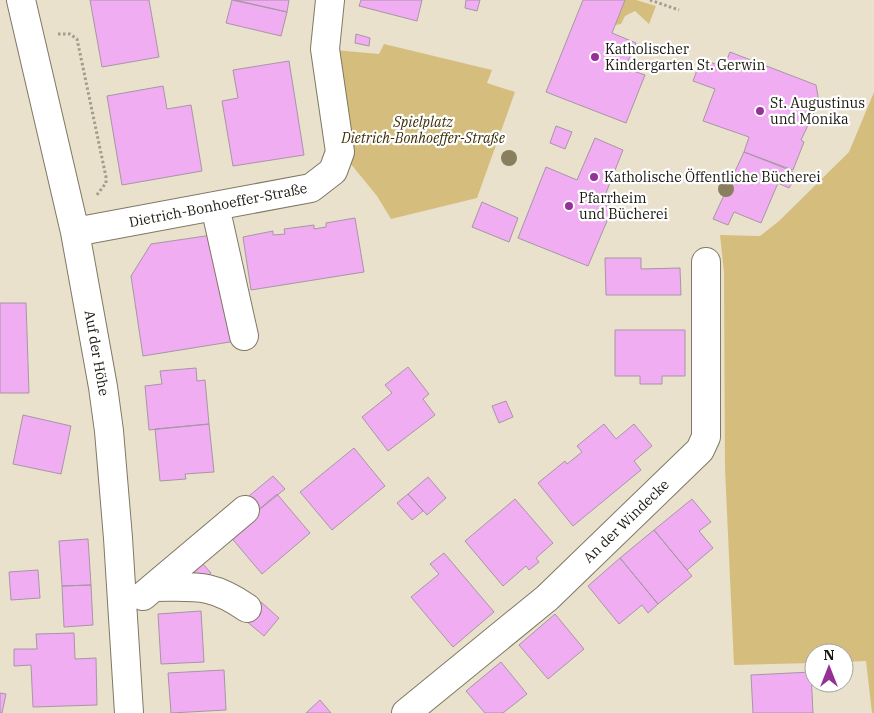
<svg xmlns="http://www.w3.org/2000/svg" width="874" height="713" font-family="'IBM Plex Serif',serif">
  <rect width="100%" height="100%" fill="#e9e1cc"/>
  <path fill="#d5be7d" d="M 625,0 L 636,0 L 656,6 L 649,24 L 635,11 L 625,16 L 621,24 L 615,25 Z
    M 384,44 L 492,70 L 487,83 L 515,92 L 477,198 L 391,219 L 377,196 L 350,163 L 335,50 L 379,54 Z
    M 874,92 L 874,713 L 872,713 L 866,661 L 844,662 L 844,653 L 814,653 L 814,663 L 734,665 L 725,469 L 724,272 L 720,235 L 760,236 L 779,221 L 849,152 Z"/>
  <path fill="#f1adf1" stroke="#a696a6" d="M 90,0 L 149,0 L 159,57 L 102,67 Z
    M 232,0 L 287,12 L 281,36 L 226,23 Z
    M 235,0 L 289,0 L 287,12 Z
    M 361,0 L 422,0 L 417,21 L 359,6 Z
    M 466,0 L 480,0 L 477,11 L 465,8 Z
    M 583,0 L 625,0 L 612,33 L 636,43 L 625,68 L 645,75 L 626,123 L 546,92 Z
    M 356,34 L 370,38 L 369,46 L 355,43 Z
    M 730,52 L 816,85 L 819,102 L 801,140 L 804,142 L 793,170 L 744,152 L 749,137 L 703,121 L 715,89 L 693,81 L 701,59 L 724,67 Z
    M 289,61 L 304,155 L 233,166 L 222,101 L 238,98 L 233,70 Z
    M 163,86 L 167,109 L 191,105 L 202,171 L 122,185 L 107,96 Z
    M 556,126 L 572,132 L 565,149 L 550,143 Z
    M 595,138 L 623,150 L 604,198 L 610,214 L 588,266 L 518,238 L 546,167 L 577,180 Z
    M 744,152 L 792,171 L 795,178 L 789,188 L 778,183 L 761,223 L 734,212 L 728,225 L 713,219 Z
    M 482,202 L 518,218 L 509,242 L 472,227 Z
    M 355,218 L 364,272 L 251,290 L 243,237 L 273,231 L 273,235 L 285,234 L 284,229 L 314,225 L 314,229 L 326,227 L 326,223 Z
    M 219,234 L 236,341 L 143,356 L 131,276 L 151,244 Z
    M 605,258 L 641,258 L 641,269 L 680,268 L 681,295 L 606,295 Z
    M 0,303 L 26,303 L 29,393 L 0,393 Z
    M 615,330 L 685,330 L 685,376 L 662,376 L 662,384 L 640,384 L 640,376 L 615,376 Z
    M 408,367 L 429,394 L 423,399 L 435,415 L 388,451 L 362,417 L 392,393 L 385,385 Z
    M 196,368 L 197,381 L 205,380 L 209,424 L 149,430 L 145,386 L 162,384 L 160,371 Z
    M 506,401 L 513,417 L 499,423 L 492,406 Z
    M 23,415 L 71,426 L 61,474 L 13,464 Z
    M 209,424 L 214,472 L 185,474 L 186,479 L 160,481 L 155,429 Z
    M 604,424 L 616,439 L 634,424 L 652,446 L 634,461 L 641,470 L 573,526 L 538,483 L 565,461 L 567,464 L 582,452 L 577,446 Z
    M 354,448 L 385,486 L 332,530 L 300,492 Z
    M 273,476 L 285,489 L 249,518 L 249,496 Z
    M 428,477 L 446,498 L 427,515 L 408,494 Z
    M 277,494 L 310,533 L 262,574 L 229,535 Z
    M 408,494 L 423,511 L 412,520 L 397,503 Z
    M 515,499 L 553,543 L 536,558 L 539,562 L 529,570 L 526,566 L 503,586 L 465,541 Z
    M 692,499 L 711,522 L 699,531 L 713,548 L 687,570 L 654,530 Z
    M 654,530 L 692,576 L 658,604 L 620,558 Z
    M 88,539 L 91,585 L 62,586 L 59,541 Z
    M 444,553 L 494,612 L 453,647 L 411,597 L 439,574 L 430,564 Z
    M 620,558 L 658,604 L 648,613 L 642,605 L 619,624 L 588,586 Z
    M 202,563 L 211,573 L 200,583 L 191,572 Z
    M 38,570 L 40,598 L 11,600 L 9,572 Z
    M 91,585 L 93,625 L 64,627 L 62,586 Z
    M 261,602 L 279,618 L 264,636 L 245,620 Z
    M 201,611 L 204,662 L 161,664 L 158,614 Z
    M 555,614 L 584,649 L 548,679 L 519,645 Z
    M 74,633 L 75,659 L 96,658 L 97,705 L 33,707 L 31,665 L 14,666 L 14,649 L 37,649 L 36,634 Z
    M 501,662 L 527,694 L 503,713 L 485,713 L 466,691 Z
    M 224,670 L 226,710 L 171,713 L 168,673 Z
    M 811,672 L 813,713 L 753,713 L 751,675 Z
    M 0,693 L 6,694 L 2,713 L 0,713 Z
    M 320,700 L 331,713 L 306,713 Z"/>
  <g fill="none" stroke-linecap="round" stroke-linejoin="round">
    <g stroke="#7f7865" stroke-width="30">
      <path id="minor" d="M 21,0 L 75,232 L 103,387 L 109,431 L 118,538 L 129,713
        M 215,206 L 244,336
        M 75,232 L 311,188 L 333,171 L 340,152 L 325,49 L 330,0
        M 154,587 C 196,587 211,583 247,608
        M 143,596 L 245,510
        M 406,713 L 547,598 L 700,450 L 706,437 L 706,262"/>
    </g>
    <path stroke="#a29c8b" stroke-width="3" stroke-dasharray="2.5 2.5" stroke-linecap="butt" d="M 650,0 L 679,10
      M 58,34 L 70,34 L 77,39 L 106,177 L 106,183 L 96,196"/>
    <use href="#minor" stroke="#fff" stroke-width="28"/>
  </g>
  <g fill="#897f5e">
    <circle cx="509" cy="158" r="8"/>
    <circle cx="726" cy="189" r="8"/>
  </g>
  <g fill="#943096" stroke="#fff" stroke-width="2">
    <circle cx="595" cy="57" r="5"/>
    <circle cx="760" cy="111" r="5"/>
    <circle cx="594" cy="177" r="5"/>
    <circle cx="569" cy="206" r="5"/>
  </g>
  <g text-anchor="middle" stroke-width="4.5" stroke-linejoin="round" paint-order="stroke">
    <g font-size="14" fill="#1a1810" stroke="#fff" text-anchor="start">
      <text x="605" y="54">Katholischer<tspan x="605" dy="16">Kindergarten St. Gerwin</tspan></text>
      <text x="770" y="108">St. Augustinus<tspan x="770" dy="16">und Monika</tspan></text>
      <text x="604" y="182">Katholische Öffentliche Bücherei</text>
      <text x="579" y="203">Pfarrheim<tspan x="579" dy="16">und Bücherei</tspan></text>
    </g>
    <g font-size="14" font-style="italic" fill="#3b2e04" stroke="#fff">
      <text x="423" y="127">Spielplatz<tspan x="423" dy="16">Dietrich-Bonhoeffer-Straße</tspan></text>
    </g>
    <g font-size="14" fill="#1a1810" stroke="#fff">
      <text transform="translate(218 205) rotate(-11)" y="5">Dietrich-Bonhoeffer-Straße</text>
      <text transform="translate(97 353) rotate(80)" y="5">Auf der Höhe</text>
      <text transform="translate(626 521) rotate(-44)" y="5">An der Windecke</text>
    </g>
  </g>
  <g transform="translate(829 668)"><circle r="24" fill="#ffffff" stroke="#a3a39f"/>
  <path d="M0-4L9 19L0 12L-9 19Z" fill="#943096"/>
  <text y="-8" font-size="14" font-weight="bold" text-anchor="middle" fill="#1a1810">N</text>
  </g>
</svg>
